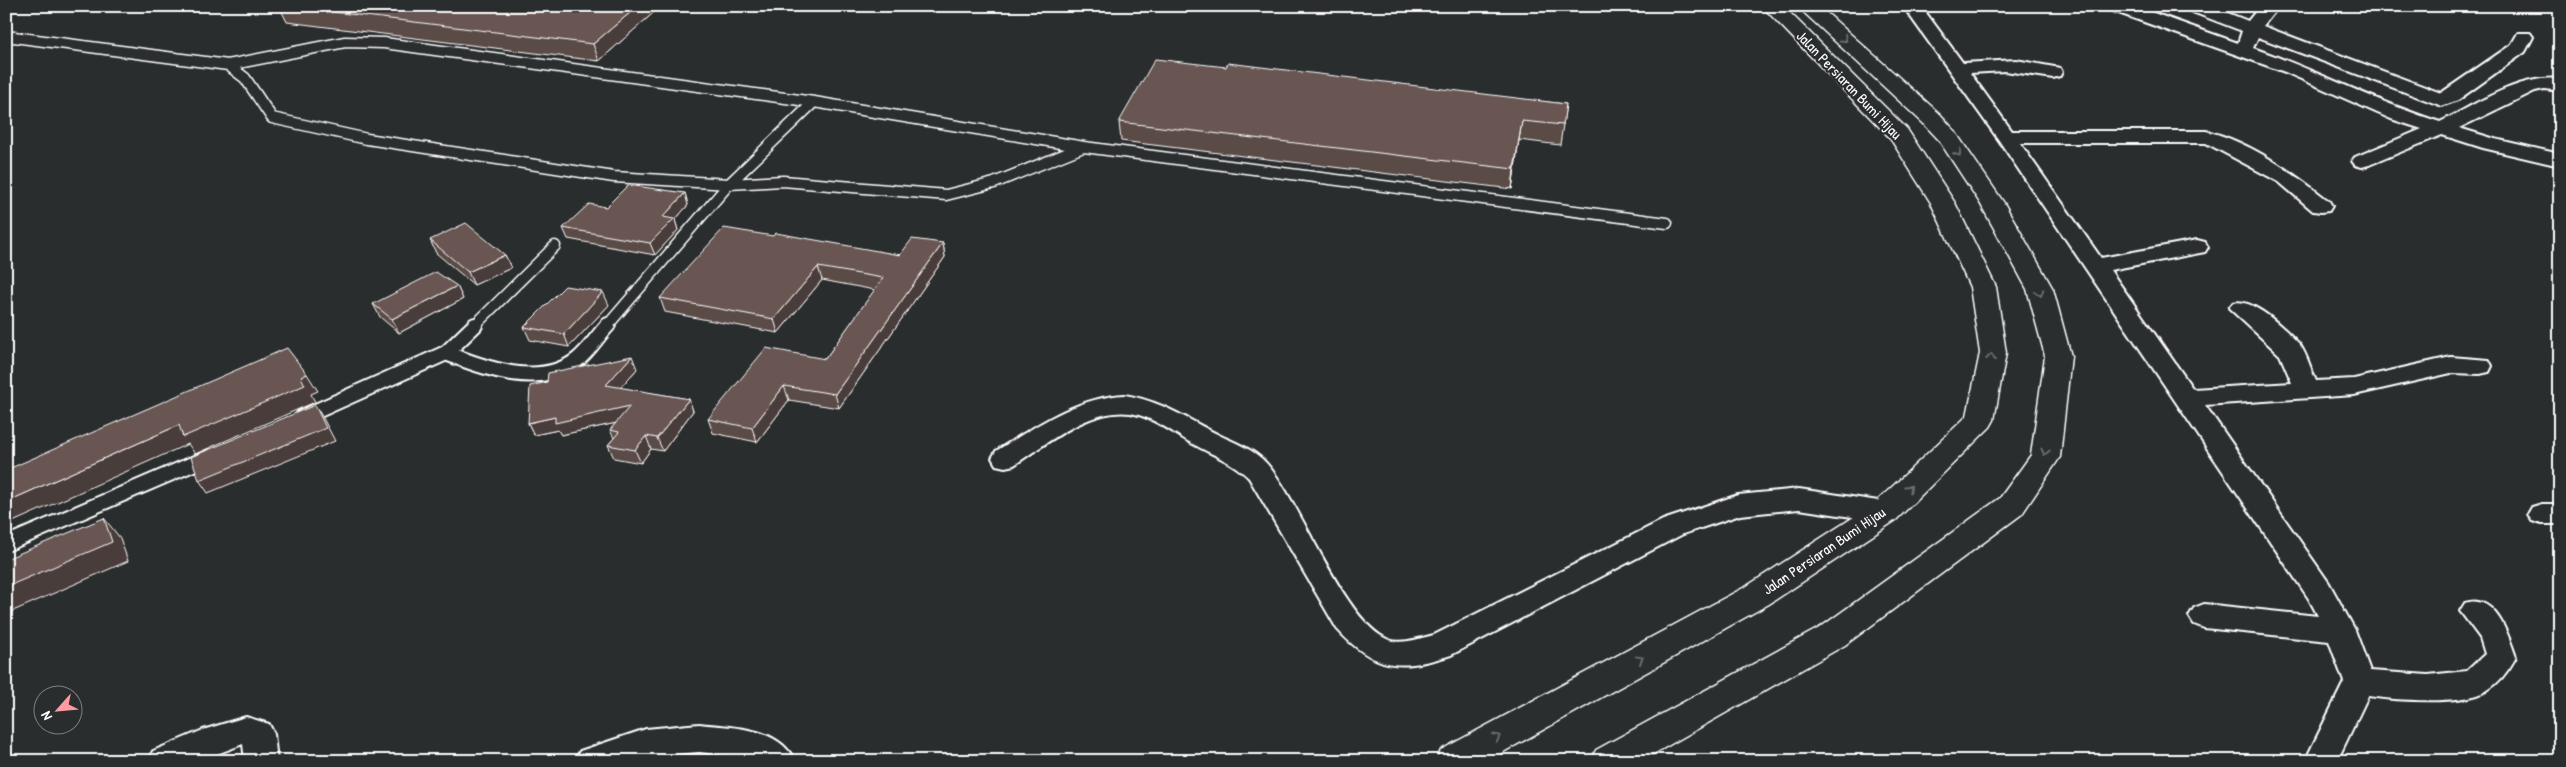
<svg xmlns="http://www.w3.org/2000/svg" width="2566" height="767" font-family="'Patrick Hand',sans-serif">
  <rect width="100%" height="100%" fill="#2a2d2e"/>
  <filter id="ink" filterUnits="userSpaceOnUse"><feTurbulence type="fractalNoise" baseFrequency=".02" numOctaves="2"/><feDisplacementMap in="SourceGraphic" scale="10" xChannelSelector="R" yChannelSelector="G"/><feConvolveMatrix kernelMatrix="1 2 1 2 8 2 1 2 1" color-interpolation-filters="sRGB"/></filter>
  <g filter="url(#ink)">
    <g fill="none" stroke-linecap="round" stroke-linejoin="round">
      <g stroke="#fff" stroke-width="13">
        <path id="lane-far1" d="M 6,36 L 228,65 L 345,42 L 384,43 L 814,102 L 1084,147 L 1667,223
          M 228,65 L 245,78 L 272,118 L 367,139 L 614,177 L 729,184 L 783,181 L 946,195 L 994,183 L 1083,147
          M 474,326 L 555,246
          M 607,326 L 729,184 L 814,102"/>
      </g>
      <g stroke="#fff" stroke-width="18">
        <path id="lane" d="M 446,353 C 485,368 539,389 577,360 C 589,351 598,335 608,325
          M 303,417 L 446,353 L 475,325
          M 6,544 L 209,457"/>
      </g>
      <g stroke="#fff" stroke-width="4">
        <path id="street" d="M 1903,6 L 1921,6 L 1963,63 L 2016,60 L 2060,68 L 2062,72 L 2060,76 L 2053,78 L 2005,71 L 1970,73 L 2012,131 L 2206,131 C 2251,142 2293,173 2329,201 L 2332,206 L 2329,211 L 2321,212 L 2313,211 L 2279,182 L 2206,143 L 2020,143 L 2101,258 L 2197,240 L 2205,242 L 2208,247 L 2205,252 L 2110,270 L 2193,389 L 2292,383 L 2280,355 L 2229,308 L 2233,303 C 2253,297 2286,330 2300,345 C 2307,355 2311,370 2316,381 L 2354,379 L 2451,357 L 2489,360 L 2492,366 L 2489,372 L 2480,374 L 2451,373 L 2354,395 L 2205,405 L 2329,583 L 2355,630 L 2370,671 L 2428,675 L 2467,671 L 2485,654 L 2480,638 L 2460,611 L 2465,603 C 2495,593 2508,634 2516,657 C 2509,670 2499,683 2486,691 C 2464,705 2394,700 2368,696 L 2337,761 L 2305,761 L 2344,682 L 2329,641 L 2204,628 L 2194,624 L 2189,616 L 2194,608 L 2204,604 L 2318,616 L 2309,599 L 1998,139 Z
          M 2107,6 L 2134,6 L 2238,43 L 2242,31 L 2187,10 L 2184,6 L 2210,6 L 2248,21 L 2260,6 L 2279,6 L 2263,26 L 2441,93 L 2511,45 L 2518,33 L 2530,33 L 2533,37 L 2525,52 L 2458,100 L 2442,106 L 2258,37 L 2253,48 C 2316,70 2376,102 2440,122 C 2475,105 2520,74 2560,79 L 2560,91 L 2544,89 L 2535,91 L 2459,128 L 2495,139 L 2560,154 L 2560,166 L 2483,148 L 2442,135 L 2369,165 L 2362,167 L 2355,165 L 2352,161 L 2355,157 L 2422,129 L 2391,119 L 2285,72 L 2110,10 Z
          M 1125,395 C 1161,401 1187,419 1219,435 C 1235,443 1254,449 1267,464 C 1301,502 1344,623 1389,640 C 1402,645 1421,638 1434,635 L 1663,520 L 1738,495 L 1799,489 L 1885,502 L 1895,505 L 1899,512 L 1895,519 L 1885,522 L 1799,509 L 1740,515 L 1683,534 L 1451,655 C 1400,671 1374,670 1337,629 L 1249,478 C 1233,462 1213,455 1193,444 C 1175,434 1159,421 1139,415 C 1096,402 1048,443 1014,465 L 1005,467 L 996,465 L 992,458 L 996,451 C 1035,427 1077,397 1125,395 Z
          M 2542,504 L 2560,504 L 2560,524 L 2542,524 L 2532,521 L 2528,514 L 2532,507 Z
          M 246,717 L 269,724 L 274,734 L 277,761 L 245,761 L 243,744 L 199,761 L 148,761 L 153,751 L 203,730 Z
          M 699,724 C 732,728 778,726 795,761 L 754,761 L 750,758 L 699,752 L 646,757 L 634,761 L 575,761 L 580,751 L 646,729 Z"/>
      </g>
      <g stroke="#fff" stroke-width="3">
        <path id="primary" d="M 1762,6 L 1783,6 L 1907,129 L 1955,203 L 1996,287 L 2006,353 L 1994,420 L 1990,427 L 1896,520 L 1769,604 L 1487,761 L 1436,761 L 1441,750 L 1747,586 L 1874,504 L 1967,416 L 1980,353 L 1970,287 L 1931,203 L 1890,138 Z
          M 1797,6 L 1819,6 L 1940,114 L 1954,130 L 2004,203 L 2053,289 L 2071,356 L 2060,457 L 2022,514 L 1845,645 L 1641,761 L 1591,761 L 1596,750 L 1821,627 L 2000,498 L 2031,455 L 2045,356 L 2027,289 L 1980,203 L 1938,139 L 1924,124 Z"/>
      </g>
      <use href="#lane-far1" stroke="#2a2d2e" stroke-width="10"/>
      <use href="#lane" stroke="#2a2d2e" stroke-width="14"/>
      <use href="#street" fill="#2a2d2e" fill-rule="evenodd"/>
      <use href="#primary" fill="#2a2d2e" fill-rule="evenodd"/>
    </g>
    <path fill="#5a4b47" stroke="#fff" d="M 279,6 L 661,6 L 599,61 L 287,22 Z
      M 1226,67 L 1566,104 L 1560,145 L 1519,140 L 1512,189 L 1121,141 L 1119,122 Z
      M 685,193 L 688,205 L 675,220 L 678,230 L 655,255 L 568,239 L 563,228 L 606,207 Z
      M 773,236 L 900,255 L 943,243 L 945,257 L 839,408 L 789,400 L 757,442 L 713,433 L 708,419 L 825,359 L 875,290 L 822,280 L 778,333 L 665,312 L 660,298 Z
      M 430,240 L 505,255 L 511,268 L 474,285 L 436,253 Z
      M 457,286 L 463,299 L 399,333 L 380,317 L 373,304 Z
      M 609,305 L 569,347 L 530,340 L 524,327 Z
      M 637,369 L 620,388 L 689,399 L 693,411 L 663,451 L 651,449 L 641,463 L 614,458 L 608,445 L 614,438 L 610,430 L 616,423 L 561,435 L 558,430 L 534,435 L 528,423 Z"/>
    <path fill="#4a3d3a" stroke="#fff" d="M 638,6 L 661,6 L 599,61 L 593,44 Z
      M 1522,121 L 1519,140 L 1512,189 L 1514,169 Z
      M 685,193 L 688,205 L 675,220 L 678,230 L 655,255 L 650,243 L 663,217 Z
      M 943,243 L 945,257 L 839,408 L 835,394 Z
      M 505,255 L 511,268 L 474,285 L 468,272 Z
      M 818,267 L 822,280 L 778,333 L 774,319 Z
      M 457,286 L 463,299 L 399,333 L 392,319 Z
      M 603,292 L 609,305 L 569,347 L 564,334 Z
      M 632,356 L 637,369 L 611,398 L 606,385 Z
      M 307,374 L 318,391 L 311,394 L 315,402 L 195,454 L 188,444 L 6,525 L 6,502 L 179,425 Z
      M 784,386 L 789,400 L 757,442 L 752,428 Z
      M 689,399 L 693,411 L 663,451 L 657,438 Z
      M 315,405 L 323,418 L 335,441 L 208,493 L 199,480 Z
      M 630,406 L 635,419 L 561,435 L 558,430 L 534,435 L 528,423 L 555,417 Z
      M 646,436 L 651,449 L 641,463 L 635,450 Z
      M 104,518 L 120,538 L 128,561 L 6,614 L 6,587 Z"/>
    <path fill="#695753" stroke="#fff" d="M 284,6 L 638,6 L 593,44 Z
      M 1155,59 L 1226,67 L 1228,63 L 1566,104 L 1563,125 L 1522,121 L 1514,169 L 1119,122 Z
      M 628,185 L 685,193 L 663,217 L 674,219 L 650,243 L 563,228 L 589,204 L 606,207 Z
      M 466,223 L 505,255 L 468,272 L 430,240 Z
      M 724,228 L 773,236 L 776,233 L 900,255 L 912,239 L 943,243 L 835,394 L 784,386 L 752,428 L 708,419 L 766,348 L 825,359 L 883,278 L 818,267 L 774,319 L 660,298 Z
      M 436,272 L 457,286 L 392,319 L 373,304 Z
      M 565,286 L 603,292 L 564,334 L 524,327 Z
      M 287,348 L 307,374 L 301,377 L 305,385 L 183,437 L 179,425 L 6,502 L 6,470 Z
      M 632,356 L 606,385 L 689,399 L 657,438 L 646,436 L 635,450 L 608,445 L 619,432 L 610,430 L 630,406 L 555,423 L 555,417 L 528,423 L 530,386 L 547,382 L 548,373 Z
      M 315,405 L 326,428 L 199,480 L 191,457 Z
      M 104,518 L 112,542 L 6,587 L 6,559 Z"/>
    <defs><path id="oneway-chevron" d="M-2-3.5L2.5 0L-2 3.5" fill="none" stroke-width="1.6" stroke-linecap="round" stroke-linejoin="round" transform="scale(1.25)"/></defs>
    <g stroke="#6a6c6d">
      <use href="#oneway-chevron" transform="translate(1844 39) rotate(42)"/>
      <use href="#oneway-chevron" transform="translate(1958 153) rotate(56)"/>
      <use href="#oneway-chevron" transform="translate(2040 293) rotate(71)"/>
      <use href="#oneway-chevron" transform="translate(1991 357) rotate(-84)"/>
      <use href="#oneway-chevron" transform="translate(2045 452) rotate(103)"/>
      <use href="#oneway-chevron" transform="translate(1909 488) rotate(-44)"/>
      <use href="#oneway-chevron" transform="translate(1640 659) rotate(-29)"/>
      <use href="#oneway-chevron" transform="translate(1497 737) rotate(-29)"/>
    </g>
  </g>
  <g text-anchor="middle" stroke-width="4.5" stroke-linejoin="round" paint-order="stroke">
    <g font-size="15" fill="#fff" stroke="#2a2d2e">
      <text transform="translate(1849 85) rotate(46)" y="5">Jalan Persiaran Bumi Hijau</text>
      <text transform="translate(1824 551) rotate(-34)" y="5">Jalan Persiaran Bumi Hijau</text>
    </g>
  </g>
  <rect width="2566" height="767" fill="none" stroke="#2a2d2e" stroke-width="25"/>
  <rect x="12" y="12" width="2541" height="742" fill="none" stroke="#fff" stroke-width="2" filter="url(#ink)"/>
  <g transform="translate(58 710) rotate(243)"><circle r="24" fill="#2a2d2e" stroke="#7f8182"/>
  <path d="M0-4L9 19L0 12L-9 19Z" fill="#ff9aa2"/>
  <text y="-8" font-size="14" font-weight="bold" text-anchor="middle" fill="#ffffff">N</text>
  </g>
</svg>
